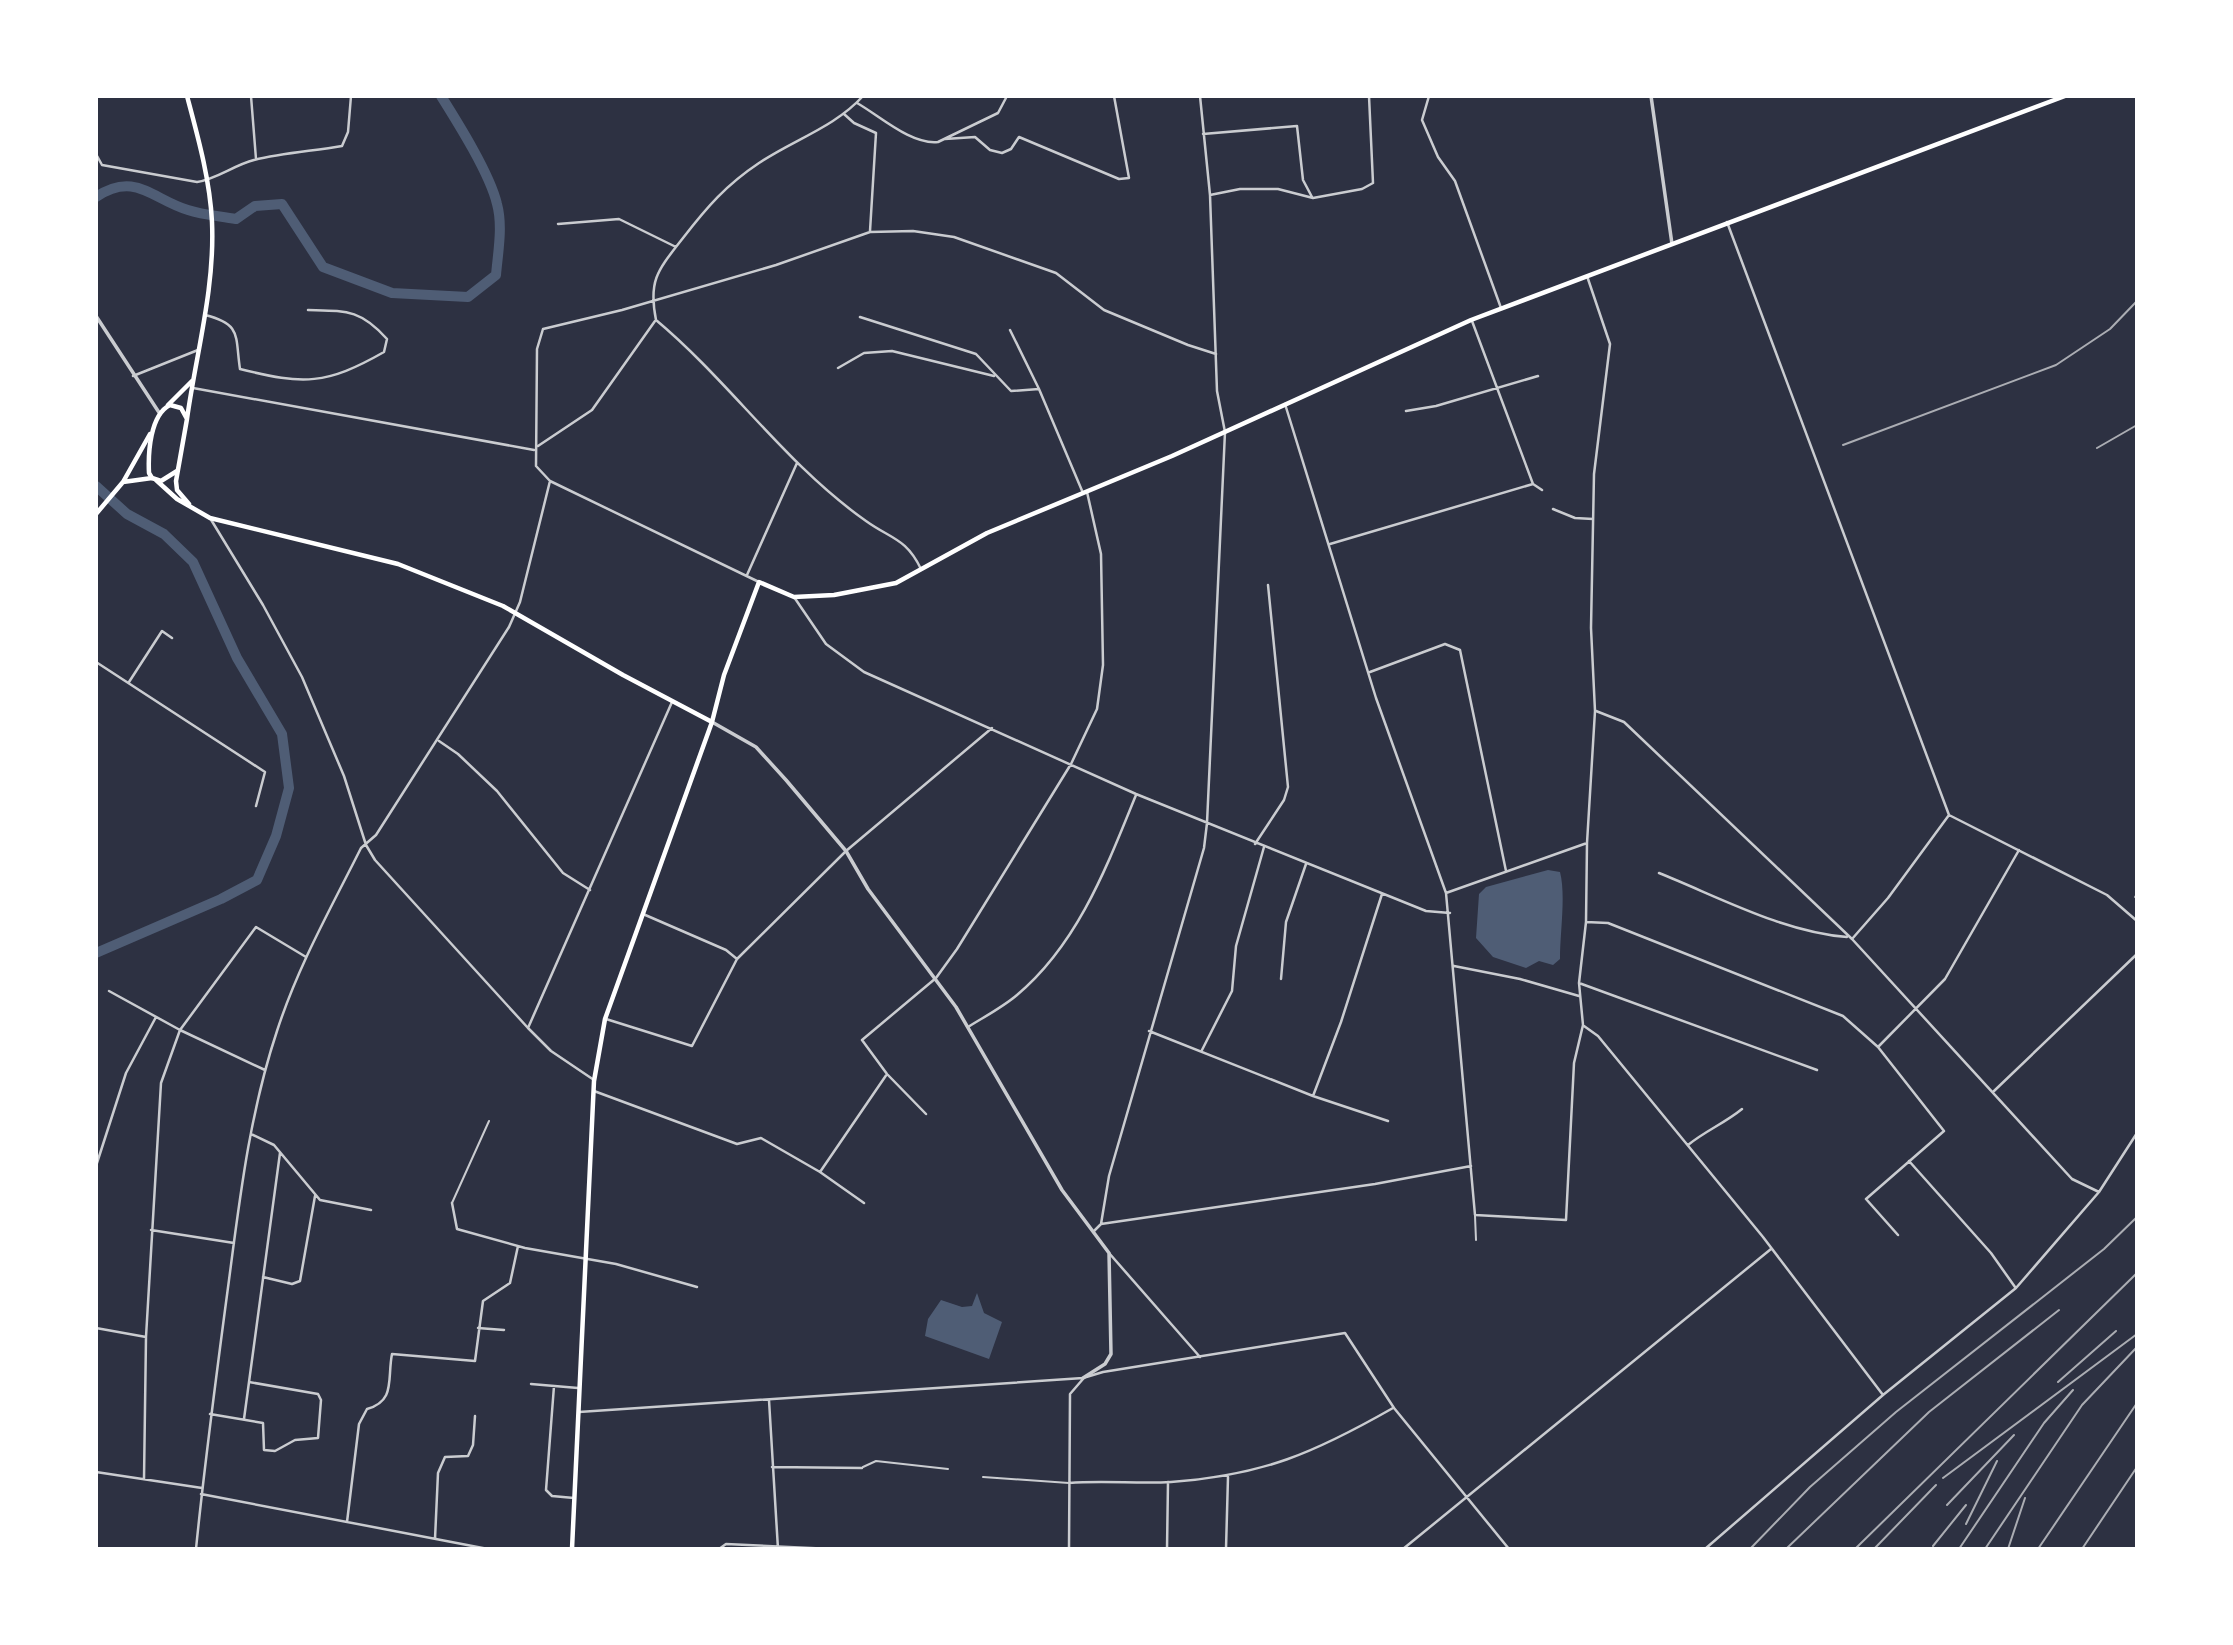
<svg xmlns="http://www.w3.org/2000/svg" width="2233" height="1645" font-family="'DejaVu Sans',sans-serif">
  <rect width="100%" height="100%" fill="#2d3142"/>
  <path fill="#4f5d75" d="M 1548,870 L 1560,872 C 1566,895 1560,932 1560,959 L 1553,965 L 1539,961 L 1526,968 L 1493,957 L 1476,938 L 1479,894 L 1486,887 Z
    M 977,1293 L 984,1313 L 1002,1322 L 989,1359 L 925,1336 L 928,1319 L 941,1300 L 962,1307 L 972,1306 Z"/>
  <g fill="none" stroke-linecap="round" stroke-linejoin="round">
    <path stroke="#4f5d75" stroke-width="10" d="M 96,197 C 135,171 152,199 188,210 C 203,215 220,216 236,219 L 255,206 L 282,204 L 323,267 L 392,293 L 468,297 L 496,275 C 498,252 503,226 497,204 C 490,174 458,123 441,96
      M 96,486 L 127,514 L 164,534 L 193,562 L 237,658 L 282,734 L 289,788 L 276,836 L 257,880 L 221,899 L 96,953"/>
    <path stroke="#caccd0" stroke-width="2" d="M 452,1203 L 489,1121
      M 1475,1216 L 1476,1240
      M 863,1467 L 876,1461 L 948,1469
      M 983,1477 L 1069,1483"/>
    <path stroke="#caccd0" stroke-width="2.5" d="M 251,96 L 256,159
      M 863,96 C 835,127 793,140 759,163 C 726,185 707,207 683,238 C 658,270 648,280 656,320 C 730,382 786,465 866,521 C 891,539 906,538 921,569
      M 1429,96 L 1422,120 L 1438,157 L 1455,181 L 1501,308
      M 857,103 C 880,116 911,145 938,142 L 998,113 L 1007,96
      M 844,114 L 854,123 L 876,133 L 870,231
      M 1203,134 L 1297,126 L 1303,180 L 1312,197
      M 945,139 L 975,137 L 990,150 L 1002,153 L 1011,149 L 1019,137 L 1119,179 L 1129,178 L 1114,96
      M 96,154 L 102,165 L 197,182 C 217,179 234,165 254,160 C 282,153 313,151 342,146 L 348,132 L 351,96
      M 1210,195 L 1240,189 L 1278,189 L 1313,198 L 1362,189 L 1373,183 L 1369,96
      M 1727,222 L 1949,815
      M 558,224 L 619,219 L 676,247
      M 205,315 C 242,324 235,336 240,369 C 304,385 326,385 384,352 L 387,339 C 360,309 346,311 308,310
      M 860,317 L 976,354 L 1011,391 L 1039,389
      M 1472,321 L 1533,484 L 1542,490
      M 1010,330 L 1039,389 L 1083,493
      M 838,368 L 864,353 L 892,351 L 994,376
      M 133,376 L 198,350
      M 193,388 L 534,450
      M 1285,404 L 1376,698 L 1446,893 L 1475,1215 L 1566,1220 L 1574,1063 L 1583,1025 L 1579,983 L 1586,922 L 1587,843 L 1595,711 L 1591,628 L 1594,474 L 1610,344 L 1587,276
      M 1406,411 L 1436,406 L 1538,376
      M 538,446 L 592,410 L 655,321
      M 1553,509 L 1575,518 L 1593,519
      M 210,518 L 263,605 L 302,677 L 344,776 L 366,845 L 375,860 L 528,1028 L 551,1051 L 594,1080
      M 1330,544 L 1533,484
      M 747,575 L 797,463
      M 759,582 L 550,481 L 536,466 L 537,349 L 543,329 L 622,310 L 776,265 L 870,232 L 913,231 L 954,237 L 1056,273 L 1104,310 L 1188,345 L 1216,354
      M 794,597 L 826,644 L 864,672 L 1136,794 L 1426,911 L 1450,913
      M 96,662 L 265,772 L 256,806
      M 1370,672 L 1445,644 L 1460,650 L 1506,871
      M 129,682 L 162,631 L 172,638
      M 1596,711 L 1624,722 L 1852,939 L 2072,1179 L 2099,1192
      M 439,741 L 458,754 L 497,791 L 563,873 L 590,890
      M 1949,815 L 2107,895 L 2137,921
      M 1255,844 L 1284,800 L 1288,787 L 1268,585
      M 1659,873 C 1719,897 1783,932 1847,937
      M 1446,893 L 1587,843
      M 643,914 L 726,950 L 737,959
      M 1586,922 L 1608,923 L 1843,1016 L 1878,1047 L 1944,1131 L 1866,1199 L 1898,1235
      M 1852,939 L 1888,898 L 1949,815
      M 1454,966 L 1520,979 L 1579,996
      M 1281,979 L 1286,922 L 1306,864
      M 1579,983 L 1817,1070
      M 109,991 L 180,1030 L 265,1070
      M 606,1019 L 692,1046 L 737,959 L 846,851 L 992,728
      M 1584,1026 L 1598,1036 L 1763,1237 L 1883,1395
      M 968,1027 C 984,1017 1003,1007 1017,995 C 1078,944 1107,866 1136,795
      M 528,1028 L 672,702
      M 1149,1031 L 1313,1096 L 1388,1121
      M 1878,1047 L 1945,979 L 2019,850
      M 1202,1050 L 1232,991 L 1236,946 L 1264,847
      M 594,1091 L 737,1144 L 761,1138 L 820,1172 L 887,1074
      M 1994,1091 L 2137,954
      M 1313,1096 L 1341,1022 L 1382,894
      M 926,1114 L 887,1074 L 862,1040 L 936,978 L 957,949 L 1071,764 L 1097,709 L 1103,665 L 1101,554 L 1087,492
      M 251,1134 L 274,1145 L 320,1200 L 371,1210
      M 1688,1145 C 1705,1131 1725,1123 1742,1109
      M 1909,1161 L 1991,1253 L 2015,1287
      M 96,1166 L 126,1073 L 156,1017
      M 820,1172 L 864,1203
      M 452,1203 L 457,1229 L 525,1248 L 616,1264 L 697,1287
      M 1101,1224 L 1375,1184 L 1471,1166
      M 151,1230 L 234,1243
      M 1094,1231 L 1101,1224 L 1109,1176 L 1204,848 L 1207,823 L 1225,432 L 1217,391 L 1210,195 L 1200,96
      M 1109,1253 L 1200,1357
      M 263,1277 L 292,1284 L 300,1281 L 315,1196
      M 96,1328 L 146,1337
      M 478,1328 L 504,1330
      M 531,1384 L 578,1388
      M 554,1386 L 546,1490 L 552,1496 L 574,1498
      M 769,1400 L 778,1549
      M 579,1412 L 1083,1378 L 1103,1372 L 1345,1333 L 1394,1408 L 1509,1549
      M 210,1414 L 263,1423 L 264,1450 L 275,1451 L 295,1440 L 318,1438 L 321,1400 L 318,1394 L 249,1382
      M 244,1419 L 280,1153
      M 772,1467 L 862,1468
      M 96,1472 L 202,1488
      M 144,1479 L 146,1337 L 161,1083 L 180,1030 L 256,927 L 306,957
      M 1069,1483 C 1103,1480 1137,1484 1171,1482 C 1264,1475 1314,1453 1393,1408
      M 201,1494 L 488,1549
      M 347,1522 L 359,1424 L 367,1409 C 396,1401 387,1379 392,1354 L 475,1361 L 483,1301 L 510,1283 L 518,1246
      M 435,1539 L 438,1473 L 445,1457 L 468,1456 L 473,1445 L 475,1416
      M 196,1549 C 205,1459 217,1370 229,1280 C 240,1196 250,1112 277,1031 C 298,966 331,908 361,848 L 376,835 L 509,627 L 520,602 L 550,481
      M 719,1549 L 726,1544 L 832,1549
      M 1069,1549 L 1070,1394 L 1083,1379
      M 1167,1549 L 1168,1482
      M 1226,1549 L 1228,1477
      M 1403,1549 L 1771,1249
      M 1705,1549 L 1883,1395 L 2016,1288 L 2099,1192 L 2137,1133"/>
    <path stroke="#caccd0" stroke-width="3.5" d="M 1651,96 L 1672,244
      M 96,316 L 160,414
      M 712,722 L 756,747 L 786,780 L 846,851 L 868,889 L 956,1007 L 1062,1190 L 1109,1253 L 1111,1354 L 1105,1364 L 1083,1378"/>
    <path stroke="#fff" stroke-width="4.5" d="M 123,482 L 152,478
      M 96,514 L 123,482 L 150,434"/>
    <path stroke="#fff" stroke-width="4.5" d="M 187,96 C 198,137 210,180 212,222 C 215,289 196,354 187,419
      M 168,405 L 192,381
      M 177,471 L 161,481 L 152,478 L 149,473 C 148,453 150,415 170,405 L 181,408 L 187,419 L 176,481 L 177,490 L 189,504
      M 156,480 L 177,499 L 210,518 L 398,564 L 503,606 L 623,675 L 712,722
      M 572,1549 L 594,1081 L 605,1019 L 712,722 L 724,675 L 759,582 L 794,597 L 834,595 L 896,583 L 987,533 L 1172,456 L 1471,320 L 2065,96"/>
    <path stroke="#abadb3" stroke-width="2" d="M 1843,445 L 2056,365 L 2110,329 L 2137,301
      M 2097,448 L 2137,425
      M 2135,897 L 2137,894
      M 2058,1382 L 2116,1331
      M 1943,1478 L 2137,1334
      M 1947,1505 L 2014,1435
      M 1966,1524 L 1997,1461
      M 1933,1546 L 1966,1505
      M 1750,1549 L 1810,1487 L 1896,1412 L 2104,1249 L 2137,1217
      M 1786,1549 L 1929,1412 L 2059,1310
      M 1855,1549 L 2137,1273
      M 1874,1549 L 1936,1485
      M 1959,1549 L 2044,1423 L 2073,1390
      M 1985,1549 L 2082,1405 L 2137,1347
      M 2008,1549 L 2025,1498
      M 2038,1549 L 2137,1403
      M 2082,1549 L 2137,1467
      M 2135,1549 L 2137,1545"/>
  </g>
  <rect width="2233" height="1645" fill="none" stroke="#ffffff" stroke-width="196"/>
</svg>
